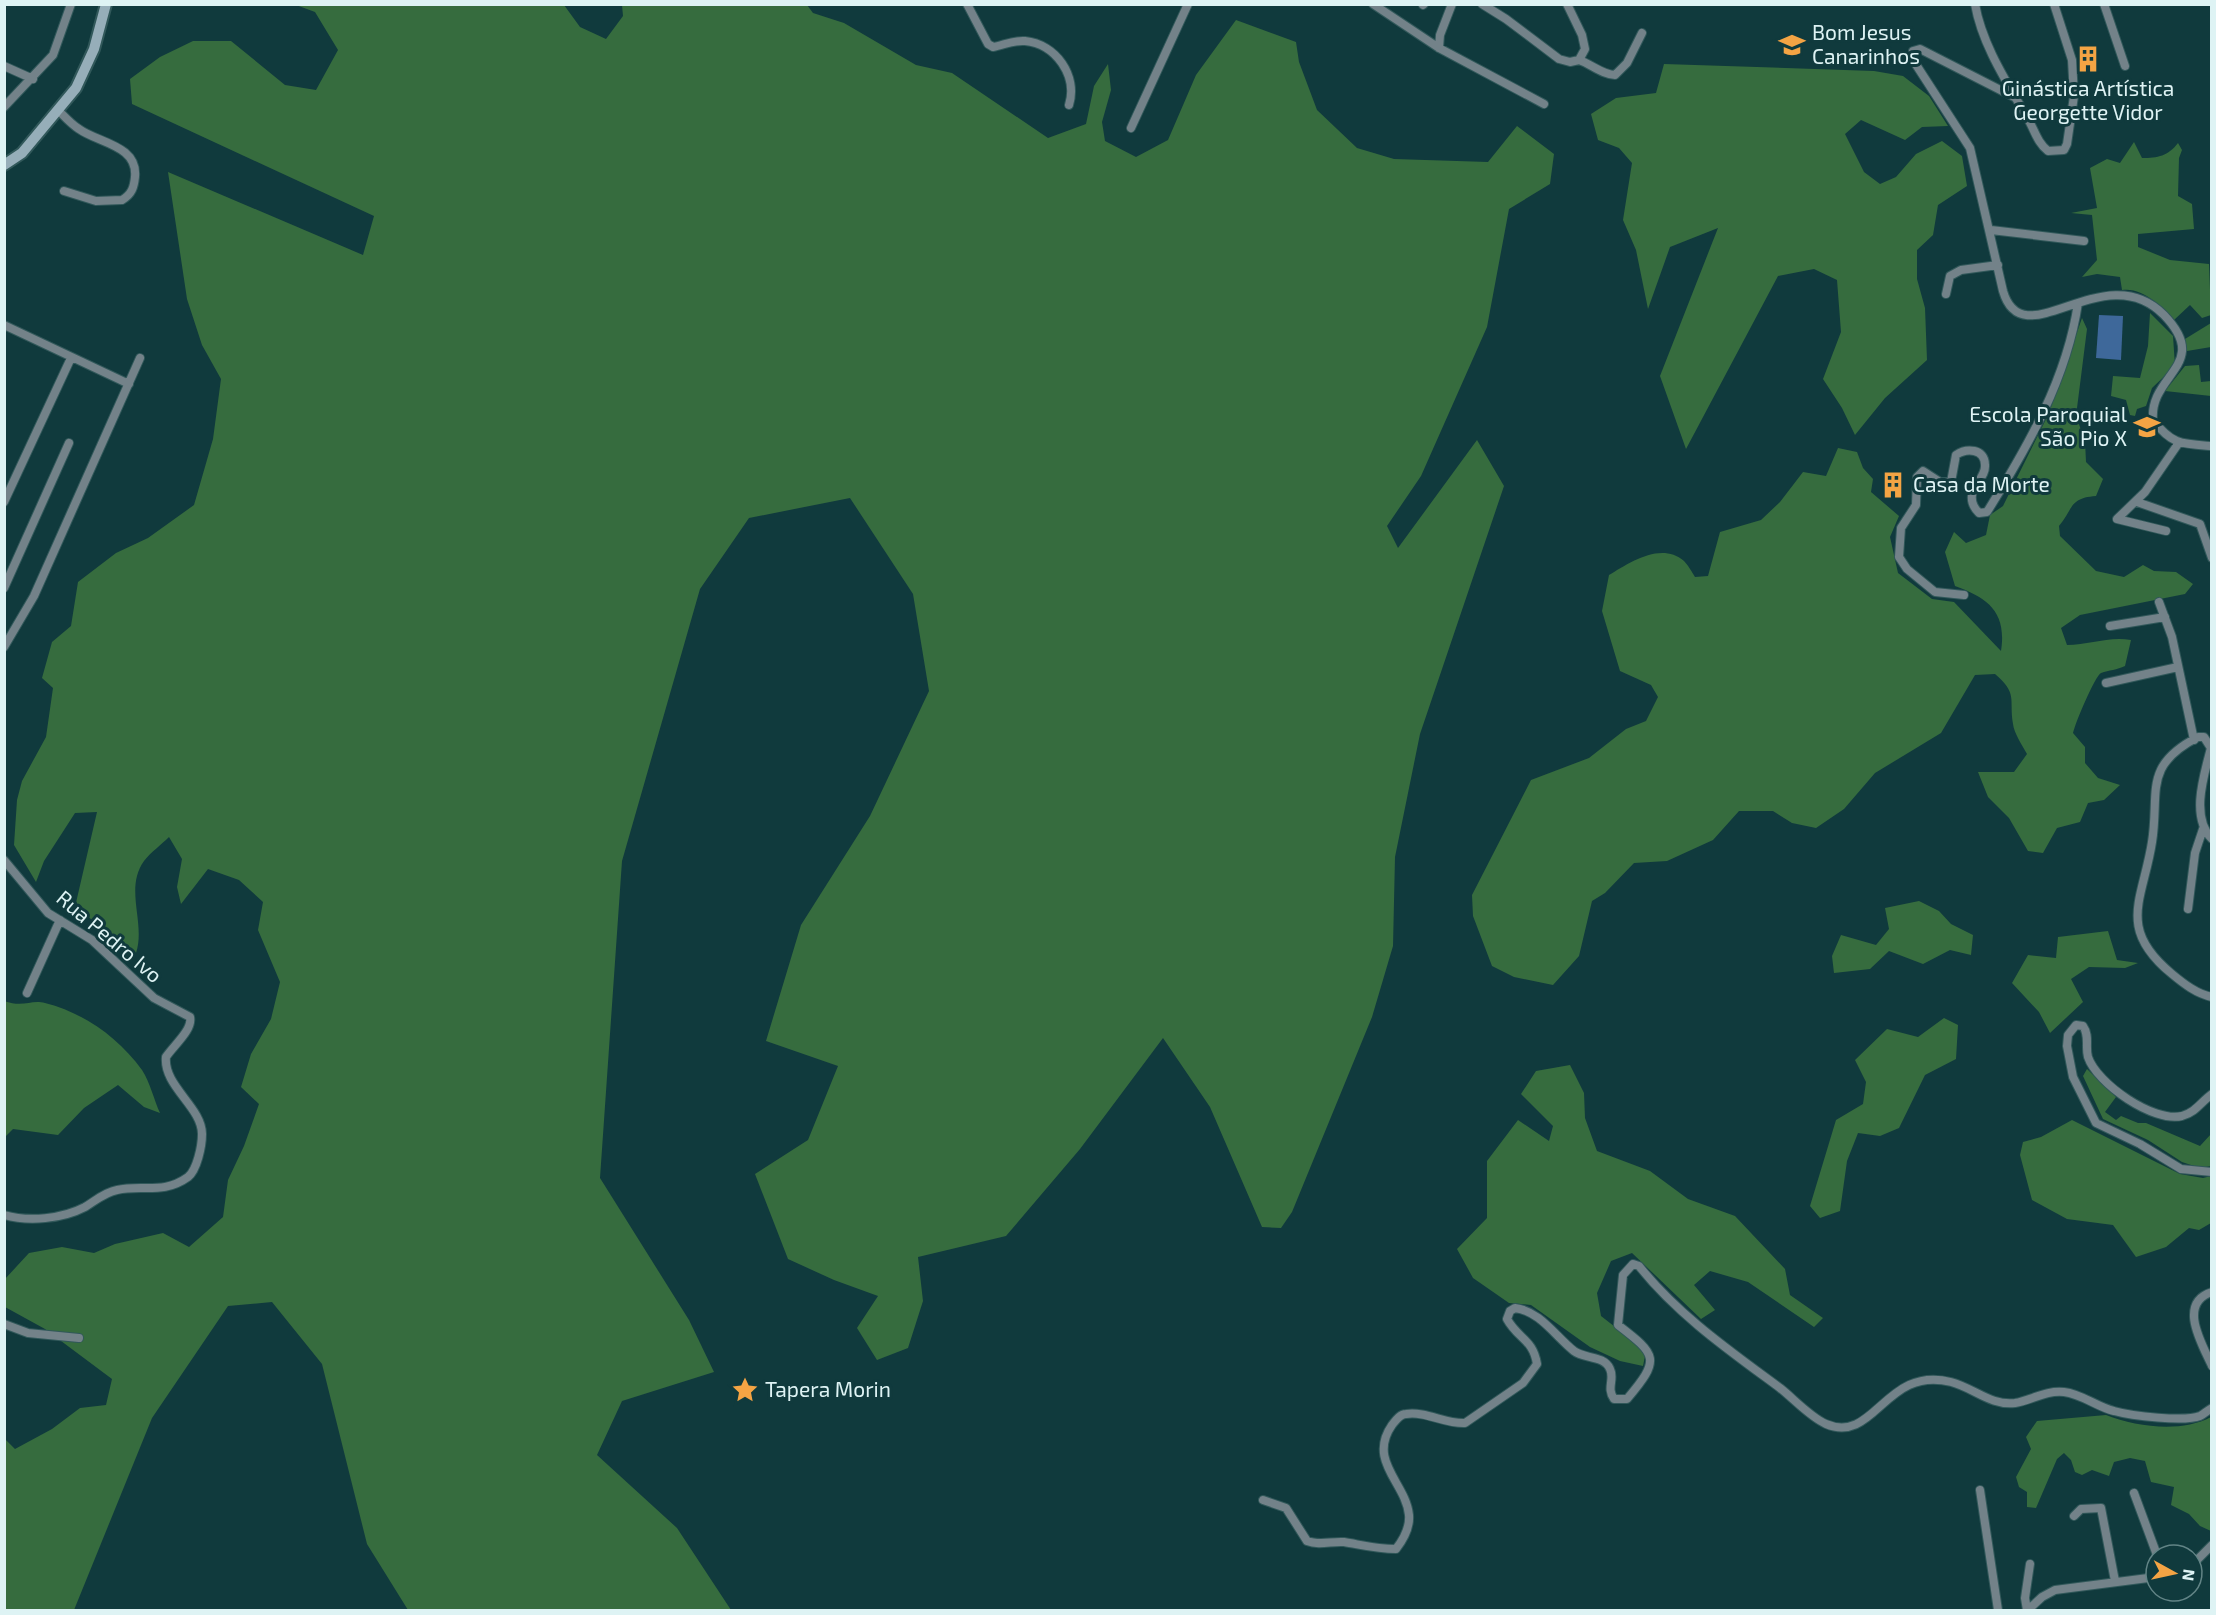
<svg xmlns="http://www.w3.org/2000/svg" width="2216" height="1615" font-family="'Exo 2',sans-serif">
  <rect width="100%" height="100%" fill="#103a3d"/>
  <path fill="#366c3e" d="M 296,5 L 564,5 L 580,27 L 606,39 L 623,16 L 622,5 L 807,5 L 813,13 L 844,23 L 916,65 L 952,73 L 1048,138 L 1086,124 L 1094,86 L 1108,64 L 1111,90 L 1102,122 L 1105,141 L 1136,157 L 1168,140 L 1196,75 L 1236,20 L 1296,42 L 1299,62 L 1317,110 L 1357,148 L 1394,159 L 1488,162 L 1517,126 L 1554,154 L 1550,184 L 1509,209 L 1487,327 L 1421,476 L 1387,526 L 1398,548 L 1477,440 L 1504,486 L 1420,734 L 1395,857 L 1393,946 L 1372,1017 L 1292,1212 L 1281,1228 L 1262,1227 L 1210,1107 L 1163,1038 L 1080,1149 L 1006,1236 L 918,1257 L 923,1301 L 908,1348 L 877,1360 L 857,1328 L 878,1296 L 834,1280 L 788,1259 L 755,1174 L 808,1140 L 838,1066 L 766,1041 L 801,925 L 870,816 L 929,691 L 913,594 L 850,498 L 749,518 L 700,589 L 622,861 L 600,1178 L 689,1320 L 714,1372 L 622,1401 L 597,1455 L 677,1528 L 731,1610 L 408,1610 L 367,1544 L 322,1364 L 272,1302 L 228,1306 L 152,1418 L 74,1610 L 5,1610 L 4,1438 L 15,1449 L 52,1429 L 80,1408 L 106,1405 L 112,1379 L 45,1329 L 5,1307 L 5,1279 L 29,1253 L 62,1247 L 94,1253 L 115,1244 L 163,1233 L 189,1247 L 223,1217 L 228,1180 L 244,1146 L 259,1104 L 241,1087 L 251,1054 L 271,1019 L 280,982 L 258,930 L 263,902 L 239,880 L 208,869 L 181,904 L 177,887 L 182,859 L 169,837 C 161,845 151,852 144,861 C 124,889 146,923 136,953 L 75,907 L 97,812 L 75,813 L 44,861 L 36,882 L 14,845 L 17,800 L 22,781 L 46,737 L 53,688 L 42,678 L 52,642 L 71,626 L 78,582 L 116,553 L 148,538 L 194,505 L 213,439 L 221,379 L 202,345 L 187,299 L 168,172 L 363,255 L 374,216 L 132,104 L 130,79 L 160,57 L 193,41 L 231,41 L 285,85 L 316,90 L 338,50 L 315,12 Z
    M 1664,64 L 1874,71 L 1903,76 L 1929,96 L 1948,126 L 1922,127 L 1905,140 L 1861,120 L 1845,134 L 1864,172 L 1880,184 L 1896,177 L 1916,154 L 1942,141 L 1962,156 L 1967,186 L 1938,205 L 1933,235 L 1917,250 L 1917,279 L 1925,308 L 1927,360 L 1885,398 L 1855,435 L 1842,408 L 1823,379 L 1841,332 L 1837,280 L 1814,269 L 1778,276 L 1686,449 L 1660,376 L 1718,228 L 1670,247 L 1648,309 L 1636,250 L 1623,220 L 1632,163 L 1619,148 L 1598,140 L 1591,114 L 1616,98 L 1656,93 Z
    M 2134,142 L 2142,158 C 2158,158 2168,156 2178,143 L 2182,150 L 2179,158 L 2178,196 L 2192,204 L 2194,229 L 2138,234 L 2138,247 L 2170,260 L 2209,264 L 2211,315 L 2202,318 L 2190,305 L 2174,320 C 2161,306 2143,287 2122,290 L 2120,277 L 2097,274 L 2082,277 L 2097,260 L 2092,215 L 2071,213 L 2097,208 L 2090,168 L 2107,159 L 2120,163 Z
    M 2150,313 L 2173,336 L 2175,366 L 2152,388 L 2146,406 L 2137,409 L 2135,416 L 2130,415 L 2126,400 L 2111,396 L 2113,376 L 2140,378 L 2148,346 Z
    M 2082,318 L 2087,329 L 2076,416 L 2085,441 L 2086,462 L 2103,479 L 2096,496 C 2069,498 2074,508 2059,526 L 2060,536 L 2096,571 L 2124,577 L 2143,565 L 2154,571 L 2176,572 L 2193,584 L 2185,594 L 2080,615 L 2061,628 L 2067,645 C 2089,645 2109,636 2131,640 L 2125,666 C 2117,670 2109,670 2101,673 C 2095,676 2075,723 2073,733 L 2085,747 L 2085,763 L 2098,778 L 2120,785 L 2104,800 L 2088,803 L 2080,822 L 2057,828 L 2043,853 L 2028,851 L 2009,818 L 1988,797 L 1978,772 L 2014,772 L 2027,754 C 2022,745 2014,733 2013,724 C 2009,698 2018,694 1995,674 L 1975,675 L 1941,733 L 1875,773 L 1844,809 L 1816,828 L 1792,823 L 1773,811 L 1739,811 L 1713,840 L 1667,861 L 1634,863 L 1605,893 L 1592,901 L 1579,956 L 1553,985 L 1514,977 L 1492,966 L 1473,916 L 1472,895 L 1531,780 L 1589,758 L 1626,729 L 1646,721 L 1658,697 L 1651,685 L 1620,671 L 1602,611 L 1609,575 C 1629,563 1661,541 1684,561 C 1688,565 1692,572 1695,577 L 1708,576 L 1720,532 L 1761,520 L 1780,502 L 1803,472 L 1826,476 L 1838,448 L 1857,452 L 1863,468 L 1873,479 L 1871,492 L 1899,516 L 1890,537 L 1898,573 L 1932,599 L 1954,602 L 2001,651 C 2007,612 1988,598 1955,586 L 1945,552 L 1954,532 L 1966,543 L 1986,535 L 1990,515 L 2003,506 L 2049,413 Z
    M 2211,323 L 2211,347 L 2187,351 L 2185,339 Z
    M 2199,365 L 2201,382 L 2211,381 L 2211,396 L 2165,391 L 2185,366 Z
    M 1919,901 L 1939,911 L 1951,924 L 1973,935 L 1971,955 L 1950,950 L 1923,964 L 1889,951 L 1870,969 L 1834,973 L 1832,956 L 1841,935 L 1876,945 L 1889,929 L 1885,908 Z
    M 2108,931 L 2117,960 L 2138,963 L 2125,968 L 2089,967 L 2071,979 L 2083,1002 L 2050,1033 L 2039,1012 L 2012,983 L 2028,955 L 2056,958 L 2058,937 Z
    M 4,1001 C 24,1008 31,999 45,1003 C 84,1013 118,1037 142,1070 C 150,1082 154,1100 160,1113 L 144,1107 L 118,1085 L 84,1108 L 58,1135 L 13,1129 L 5,1137 Z
    M 1944,1018 L 1958,1025 L 1956,1059 L 1925,1075 L 1899,1128 L 1880,1136 L 1858,1133 L 1847,1161 L 1840,1211 L 1820,1218 L 1810,1206 L 1836,1120 L 1863,1104 L 1866,1082 L 1855,1060 L 1887,1029 L 1918,1037 Z
    M 1570,1065 L 1584,1093 L 1585,1118 L 1597,1151 L 1650,1171 L 1688,1199 L 1735,1216 L 1785,1269 L 1790,1295 L 1823,1318 L 1814,1327 L 1748,1282 L 1710,1271 L 1694,1285 L 1715,1310 L 1701,1319 L 1632,1253 L 1611,1261 L 1597,1293 L 1601,1316 L 1646,1351 L 1643,1366 L 1620,1361 L 1590,1347 L 1531,1305 L 1509,1303 L 1473,1278 L 1457,1249 L 1487,1218 L 1487,1161 L 1518,1120 L 1549,1141 L 1553,1126 L 1521,1094 L 1536,1071 Z
    M 2087,1069 L 2116,1097 L 2105,1112 L 2116,1120 L 2121,1116 L 2138,1123 L 2146,1123 L 2200,1146 L 2211,1134 L 2211,1166 L 2200,1168 L 2182,1162 L 2148,1140 L 2103,1119 L 2083,1076 Z
    M 2072,1120 L 2180,1174 L 2203,1178 L 2211,1176 L 2211,1223 L 2199,1230 L 2189,1228 L 2166,1247 L 2136,1257 L 2113,1225 L 2067,1219 L 2032,1200 L 2020,1155 L 2023,1142 L 2041,1137 Z
    M 2106,1415 C 2137,1427 2181,1433 2211,1417 L 2211,1531 L 2200,1526 L 2189,1514 L 2171,1505 L 2174,1487 L 2151,1482 L 2145,1461 L 2130,1458 L 2114,1462 L 2109,1476 L 2092,1470 L 2082,1475 L 2075,1472 L 2071,1460 L 2064,1453 L 2057,1459 L 2036,1508 L 2027,1507 L 2027,1492 L 2019,1487 L 2016,1477 L 2031,1449 L 2026,1437 L 2037,1421 Z"/>
  <path fill="#3e689a" d="M 2099,315 L 2123,316 L 2121,360 L 2096,358 Z"/>
  <g fill="none" stroke-linecap="round" stroke-linejoin="round">
    <g stroke="#31585a" stroke-width="10">
      <path id="street" d="M 967,4 L 988,44 L 993,47 C 1004,45 1013,40 1025,41 C 1056,44 1078,76 1069,105
        M 1373,4 L 1439,48 L 1544,104
        M 1482,4 L 1506,19 L 1559,59 L 1570,62 L 1579,60 L 1585,49 L 1582,35 L 1567,4
        M 1975,4 C 1982,45 2008,84 2028,119 C 2035,131 2037,142 2048,151 L 2064,150 L 2067,144 L 2074,96 L 2072,60 L 2054,4
        M 2104,4 L 2125,66
        M 1423,5 L 1424,4
        M 1439,48 L 1440,35 L 1452,4
        M 1579,60 C 1591,64 1603,75 1615,75 L 1627,63 L 1642,33
        M 4,66 L 33,79
        M 2014,97 L 1920,49 L 1913,51 L 1913,60 L 1970,148 L 2003,291 C 2023,360 2104,254 2164,315 C 2212,365 2149,374 2153,420 C 2172,445 2182,444 2212,446
        M 4,107 L 53,55 L 71,4
        M 58,110 C 65,117 71,124 79,129 C 98,143 138,145 135,177 C 134,187 132,194 122,200 L 96,201 L 64,191
        M 1131,128 L 1188,4
        M 1991,230 L 2084,241
        M 1946,294 L 1950,276 L 1961,270 L 1998,265
        M 4,325 L 129,384
        M 4,502 L 71,358
        M 2137,502 L 2200,524 L 2212,558
        M 2166,531 L 2117,519 L 2145,492 L 2178,444
        M 4,588 L 69,443
        M 1964,595 L 1935,592 L 1907,569 L 1899,557 L 1901,528 L 1916,505 L 1917,477 L 1923,471 L 1940,482 L 1951,482 L 1956,455 C 1966,448 1985,448 1985,465 C 1986,476 1974,484 1972,495 C 1971,502 1974,508 1979,513 L 1987,512 C 2027,448 2067,379 2078,303
        M 2159,602 L 2172,637 L 2194,740
        M 2110,626 L 2165,617
        M 4,647 L 34,596 L 140,358
        M 2106,683 L 2178,667
        M 2212,839 C 2190,817 2204,775 2211,748 L 2204,737 L 2198,737 C 2142,766 2160,792 2152,842 C 2143,900 2116,928 2172,974 C 2184,984 2197,994 2212,997
        M 4,860 L 48,913 L 92,940 L 154,998 L 190,1017 C 193,1030 173,1046 166,1057 C 163,1086 202,1107 202,1134 C 202,1146 197,1170 188,1177 C 163,1195 142,1184 117,1190 C 105,1192 95,1201 85,1207 C 62,1219 29,1222 4,1215
        M 2188,909 L 2195,853 L 2203,829
        M 27,993 L 60,920
        M 2212,1094 C 2201,1102 2196,1112 2182,1116 C 2154,1123 2097,1084 2088,1057 C 2085,1046 2090,1036 2083,1026 L 2076,1025 L 2068,1035 L 2067,1046 L 2073,1077 L 2096,1123 L 2140,1144 L 2181,1169 L 2212,1172
        M 2212,1292 C 2177,1303 2202,1344 2212,1366
        M 4,1324 L 28,1333 L 79,1338
        M 1980,1490 L 1998,1610
        M 2134,1493 L 2157,1555
        M 1263,1500 L 1286,1508 L 1307,1541 C 1320,1546 1331,1541 1344,1542 C 1362,1545 1377,1549 1396,1549 C 1403,1540 1410,1527 1409,1515 C 1406,1483 1367,1461 1392,1425 C 1396,1420 1400,1414 1406,1414 C 1426,1411 1445,1424 1465,1423 L 1523,1383 L 1537,1364 C 1533,1339 1518,1339 1507,1319 L 1510,1311 L 1515,1308 C 1540,1311 1555,1336 1574,1351 C 1584,1359 1604,1355 1610,1369 C 1615,1379 1606,1388 1614,1399 L 1627,1399 C 1661,1359 1657,1355 1618,1325 L 1623,1275 L 1633,1264 L 1639,1266 C 1678,1315 1730,1351 1780,1388 C 1794,1399 1810,1417 1826,1424 C 1875,1445 1885,1365 1951,1382 C 1974,1388 1991,1406 2015,1403 C 2032,1400 2046,1390 2064,1392 C 2082,1394 2097,1407 2114,1411 C 2132,1416 2184,1422 2200,1416 C 2204,1414 2208,1410 2212,1408
        M 2074,1516 L 2081,1509 L 2101,1508 L 2115,1581
        M 2192,1565 L 2212,1545
        M 2027,1610 L 2025,1598 L 2030,1564
        M 2028,1610 L 2042,1597 L 2055,1590 L 2156,1577"/>
    </g>
    <g stroke="#31585a" stroke-width="14">
      <path id="secondary" d="M 4,165 L 22,153 L 76,88 L 94,49 L 106,4"/>
    </g>
    <use href="#street" stroke="#738289" stroke-width="8"/>
    <use href="#secondary" stroke="#96aeb9" stroke-width="10"/>
  </g>
  <defs>
    <g id="school-bare" transform="scale(2.07)"><path d="M0-5L7-2L0 1L-7-2ZM-4 1L0 2.5L4 1V4Q0 6-4 4Z" fill="#f4a444" stroke="#103a3d" stroke-width="2.5" paint-order="stroke"/></g>
    <g id="building-bare" transform="scale(2.07)"><path d="M-4-6H4V6H1V3H-1V6H-4ZM-2.5-4.3h1.7v1.8h-1.7ZM.8-4.3h1.7v1.8H.8ZM-2.5-1h1.7V.8h-1.7ZM.8-1h1.7V.8H.8Z" fill="#f4a444" stroke="#103a3d" stroke-width="2.5" paint-order="stroke"/></g>
    <g id="sight-bare" transform="scale(2.07)"><path d="M0-6L1.8-2.2L6-1.7L2.9 1.2L3.7 5.4L0 3.3L-3.7 5.4L-2.9 1.2L-6-1.7L-1.8-2.2Z" fill="#f4a444" stroke="#103a3d" stroke-width="2.5" paint-order="stroke"/></g>
  </defs>
  <g fill-rule="evenodd">
    <use href="#school-bare" x="1792" y="45"/>
    <use href="#building-bare" x="2088" y="59"/>
    <use href="#school-bare" x="2147" y="427"/>
    <use href="#building-bare" x="1893" y="485"/>
    <use href="#sight-bare" x="745" y="1390"/>
  </g>
  <g text-anchor="middle" stroke-width="6" stroke-linejoin="round" paint-order="stroke">
    <g font-size="21" fill="#def3f4" stroke="#103a3d" text-anchor="start">
      <text x="1812" y="40">Bom Jesus<tspan x="1812" dy="24">Canarinhos</tspan></text>
      <text x="2088" y="96" text-anchor="middle">Ginástica Artística<tspan x="2088" dy="24">Georgette Vidor</tspan></text>
      <text x="2127" y="422" text-anchor="end">Escola Paroquial<tspan x="2127" dy="24">São Pio X</tspan></text>
      <text x="1913" y="492">Casa da Morte</text>
      <text x="765" y="1397">Tapera Morin</text>
    </g>
    <g font-size="21" fill="#def3f4" stroke="#103a3d">
      <text transform="translate(109 937) rotate(40)" y="7">Rua Pedro Ivo</text>
    </g>
  </g>
  <rect width="2216" height="1615" fill="none" stroke="#def3f4" stroke-width="12"/>
  <g transform="translate(2174 1573) rotate(98)"><circle r="28" fill="#103a3d" stroke="#628486" stroke-width="1.5"/>
  <path d="M0-4.5L10 22L0 15L-10 22Z" fill="#f4a444"/>
  <text y="-9" font-size="16" font-weight="bold" text-anchor="middle" fill="#def3f4">N</text>
  </g>
</svg>
